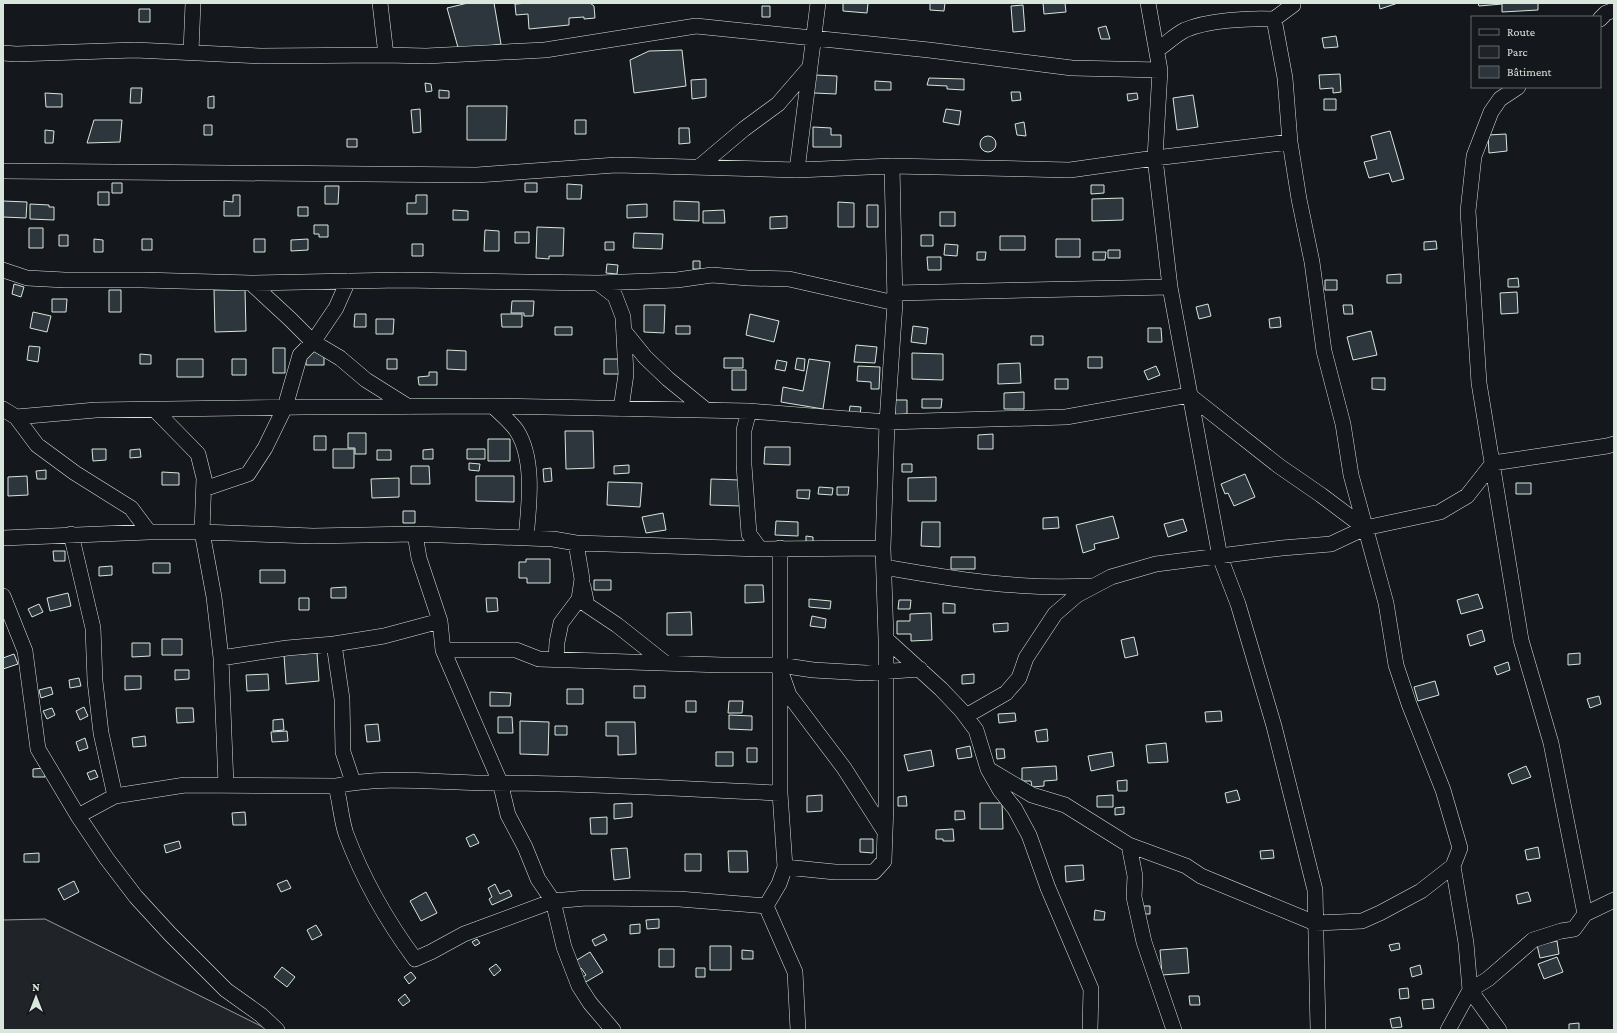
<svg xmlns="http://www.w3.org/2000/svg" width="1617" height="1033" font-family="'Crimson Pro',serif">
  <rect width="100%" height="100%" fill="#14181c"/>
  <path fill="#202428" stroke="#939e99" d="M 45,919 L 269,1030 L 3,1030 L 3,920 Z"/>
  <path fill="#2c363c" stroke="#d8e6dc" d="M 468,3 L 494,3 L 501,44 L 459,51 L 447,8 Z
    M 529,3 L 590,3 L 594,6 L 595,18 L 584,19 L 584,17 L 569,18 L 569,25 L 529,29 L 528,14 L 516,15 L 515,4 Z
    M 843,3 L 868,3 L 867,13 L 843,11 Z
    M 930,3 L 945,3 L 944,11 L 930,10 Z
    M 1043,3 L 1065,3 L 1066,12 L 1044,14 Z
    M 1379,3 L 1398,3 L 1380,9 Z
    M 1478,3 L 1538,3 L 1538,10 L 1502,12 L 1502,4 L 1479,6 Z
    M 1023,5 L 1025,31 L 1013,32 L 1011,6 Z
    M 762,6 L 770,6 L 770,17 L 762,17 Z
    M 139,9 L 150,9 L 150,22 L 139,22 Z
    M 1106,26 L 1110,39 L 1101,39 L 1098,28 Z
    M 1336,36 L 1338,47 L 1324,48 L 1322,38 Z
    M 682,50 L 686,86 L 634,93 L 630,60 L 649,51 Z
    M 1340,74 L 1341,92 L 1333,93 L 1333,88 L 1320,89 L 1319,75 Z
    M 815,75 L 837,76 L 836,94 L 814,93 Z
    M 929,78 L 964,79 L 964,90 L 947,89 L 947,86 L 927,85 Z
    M 706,79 L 706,97 L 692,99 L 691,80 Z
    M 875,81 L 891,82 L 891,90 L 875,90 Z
    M 425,83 L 431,84 L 432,91 L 426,92 Z
    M 131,88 L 142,88 L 141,103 L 130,103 Z
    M 439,90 L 449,91 L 449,98 L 439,98 Z
    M 1011,92 L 1020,92 L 1021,100 L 1012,101 Z
    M 45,93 L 62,94 L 62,107 L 46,107 Z
    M 1137,93 L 1138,99 L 1128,101 L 1127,94 Z
    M 1193,95 L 1198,127 L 1177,130 L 1173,98 Z
    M 214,96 L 214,108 L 208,108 L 208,97 Z
    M 1324,99 L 1336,99 L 1336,110 L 1324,110 Z
    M 467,106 L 507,106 L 506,140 L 467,140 Z
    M 420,109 L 421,132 L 413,133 L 411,110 Z
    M 946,109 L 961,111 L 959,125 L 943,122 Z
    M 94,120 L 122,120 L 120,142 L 87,143 Z
    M 575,120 L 586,120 L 586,134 L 575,134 Z
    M 1024,122 L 1026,136 L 1017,135 L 1015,124 Z
    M 204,125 L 212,125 L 212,135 L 204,135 Z
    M 813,127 L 831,128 L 831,135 L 841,135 L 841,147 L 813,147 Z
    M 679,128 L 689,128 L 690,143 L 679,144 Z
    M 45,130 L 54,131 L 53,143 L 45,143 Z
    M 1390,131 L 1404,179 L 1392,182 L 1389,173 L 1369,178 L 1364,162 L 1377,159 L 1371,136 Z
    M 1506,134 L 1507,151 L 1489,153 L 1488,135 Z
    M980 144a8 8 0 1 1 16 0a8 8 0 1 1-16 0Z
    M 347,139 L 357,139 L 357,147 L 347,147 Z
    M 112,183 L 122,183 L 122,193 L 112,193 Z
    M 525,183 L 537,183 L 537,192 L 525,192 Z
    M 567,184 L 582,185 L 581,199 L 567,199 Z
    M 1091,185 L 1104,185 L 1104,193 L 1091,194 Z
    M 325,186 L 339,186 L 338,204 L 325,204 Z
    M 98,192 L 109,192 L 109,205 L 98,205 Z
    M 233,195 L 240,195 L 240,216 L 224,216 L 224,201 L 233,202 Z
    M 416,195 L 427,195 L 427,214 L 407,214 L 407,203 L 416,203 Z
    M 1123,198 L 1123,220 L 1092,221 L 1092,199 Z
    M 3,201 L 27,202 L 26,218 L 3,217 Z
    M 674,201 L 699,202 L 699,221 L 674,220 Z
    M 838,202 L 854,203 L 854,227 L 838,227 Z
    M 30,204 L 49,205 L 49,207 L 54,207 L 54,220 L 30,219 Z
    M 647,204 L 647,217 L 627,218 L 627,205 Z
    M 867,205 L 878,205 L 878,227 L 867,227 Z
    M 298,207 L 308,207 L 308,216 L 298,216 Z
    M 453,210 L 468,211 L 468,220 L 453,220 Z
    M 724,210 L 725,223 L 703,223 L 703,211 Z
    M 940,212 L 955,212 L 955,226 L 940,226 Z
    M 787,216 L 787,228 L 770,229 L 770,217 Z
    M 314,225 L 328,225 L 328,237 L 319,237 L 319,234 L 314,234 Z
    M 537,227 L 564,228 L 563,256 L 549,256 L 549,259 L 536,258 Z
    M 29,228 L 43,228 L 43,248 L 29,248 Z
    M 485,230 L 499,231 L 499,251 L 484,251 Z
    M 515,232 L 529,232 L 529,243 L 515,243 Z
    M 634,233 L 663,234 L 662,249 L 633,248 Z
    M 59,235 L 68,235 L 68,246 L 59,246 Z
    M 921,235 L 933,235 L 933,246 L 921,246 Z
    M 1000,236 L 1025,236 L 1025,250 L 1000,250 Z
    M 94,239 L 103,240 L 103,252 L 94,252 Z
    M 142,239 L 152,239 L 152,250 L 142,250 Z
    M 254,239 L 265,239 L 265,252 L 254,252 Z
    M 308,239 L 308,250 L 291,251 L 291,240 Z
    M 1056,239 L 1080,239 L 1080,257 L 1056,257 Z
    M 1436,241 L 1437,249 L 1424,250 L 1424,242 Z
    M 605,242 L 614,242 L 614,250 L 605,250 Z
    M 412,244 L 423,244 L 423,256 L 412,256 Z
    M 945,244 L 958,245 L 957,256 L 944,255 Z
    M 1108,250 L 1120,250 L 1120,258 L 1108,258 Z
    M 977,252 L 986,252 L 985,260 L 977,260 Z
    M 1093,252 L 1106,252 L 1105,260 L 1093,260 Z
    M 927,257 L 941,257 L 941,270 L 928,270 Z
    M 693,261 L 700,261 L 700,269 L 693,269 Z
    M 607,264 L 618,265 L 617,274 L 606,273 Z
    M 1401,274 L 1401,283 L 1387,283 L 1387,275 Z
    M 1518,278 L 1519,287 L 1508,287 L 1508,279 Z
    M 1325,280 L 1337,280 L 1337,290 L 1325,290 Z
    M 14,284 L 24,287 L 21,297 L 12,294 Z
    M 109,290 L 121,290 L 121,312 L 109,312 Z
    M 214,290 L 245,290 L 246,331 L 215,332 Z
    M 1517,292 L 1518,313 L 1501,314 L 1500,293 Z
    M 52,299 L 67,299 L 66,312 L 52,312 Z
    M 512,301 L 534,301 L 533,316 L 524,316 L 524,313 L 511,313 Z
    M 1208,304 L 1211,316 L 1199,319 L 1196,307 Z
    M 644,305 L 665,305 L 664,333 L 644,332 Z
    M 1343,305 L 1352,305 L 1353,314 L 1344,314 Z
    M 33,312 L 51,316 L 47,332 L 30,328 Z
    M 355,314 L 366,314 L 366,327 L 354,327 Z
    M 501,314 L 522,314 L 522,327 L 502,327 Z
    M 750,314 L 779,321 L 774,342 L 746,335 Z
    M 1280,317 L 1281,327 L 1270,328 L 1269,319 Z
    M 376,319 L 394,319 L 393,334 L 376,334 Z
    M 676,326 L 690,326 L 690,334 L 676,334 Z
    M 913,326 L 928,328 L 926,344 L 911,342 Z
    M 555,327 L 572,327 L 572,335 L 555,335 Z
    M 1148,328 L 1161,328 L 1162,342 L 1148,342 Z
    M 1371,331 L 1377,355 L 1353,360 L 1347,337 Z
    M 1031,336 L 1043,336 L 1043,345 L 1031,345 Z
    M 856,345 L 877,347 L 875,363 L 854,362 Z
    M 29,346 L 40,347 L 38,362 L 27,360 Z
    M 273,348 L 285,348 L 285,373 L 273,373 Z
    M 447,350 L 466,351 L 466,370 L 447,369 Z
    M 306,351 L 324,351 L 324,365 L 306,365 Z
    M 912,353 L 943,354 L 943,380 L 912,379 Z
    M 140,354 L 151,355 L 151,364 L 140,364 Z
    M 1088,357 L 1102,357 L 1102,368 L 1088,368 Z
    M 724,358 L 743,358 L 743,368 L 724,368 Z
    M 797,358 L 805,359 L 804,371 L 795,369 Z
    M 177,359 L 203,359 L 203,377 L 177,377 Z
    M 232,359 L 246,359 L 246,375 L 232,375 Z
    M 387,359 L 397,359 L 397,369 L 387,369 Z
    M 604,359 L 621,359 L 621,374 L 604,374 Z
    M 809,359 L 830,362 L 823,409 L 781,402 L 783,387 L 803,391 Z
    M 777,360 L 787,362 L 785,371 L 775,369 Z
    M 1020,363 L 1021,383 L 998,384 L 998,364 Z
    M 858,366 L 880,367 L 879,389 L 871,389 L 871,382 L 857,381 Z
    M 1156,366 L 1160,375 L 1148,380 L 1144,371 Z
    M 732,370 L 746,370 L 746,390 L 732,390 Z
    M 429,372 L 437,372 L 437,385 L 419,385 L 418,377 L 429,376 Z
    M 1372,378 L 1385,378 L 1385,390 L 1372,389 Z
    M 1055,379 L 1068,379 L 1068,389 L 1055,389 Z
    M 1024,392 L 1024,409 L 1004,409 L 1004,393 Z
    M 922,399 L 942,399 L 941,408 L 922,408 Z
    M 894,400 L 907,400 L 907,414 L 895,415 Z
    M 850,406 L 861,407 L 860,415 L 849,414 Z
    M 565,431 L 593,431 L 594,468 L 566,469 Z
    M 348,433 L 366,433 L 366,454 L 355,454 L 355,448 L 348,448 Z
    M 993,434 L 993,449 L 978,449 L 978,435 Z
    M 314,436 L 326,436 L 326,450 L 314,450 Z
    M 488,439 L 510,439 L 510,461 L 488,461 Z
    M 765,447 L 790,447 L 790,465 L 764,464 Z
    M 92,449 L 106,449 L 106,460 L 93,461 Z
    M 140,449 L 141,457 L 130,458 L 130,450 Z
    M 333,449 L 354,449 L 354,468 L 333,468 Z
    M 433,449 L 433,459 L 423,459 L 423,450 Z
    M 467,449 L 485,449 L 485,459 L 467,459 Z
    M 377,450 L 391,450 L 391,460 L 377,460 Z
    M 469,463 L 480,464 L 479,471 L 469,470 Z
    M 902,464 L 912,464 L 912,472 L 902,472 Z
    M 629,465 L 629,473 L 614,474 L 614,466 Z
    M 411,466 L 429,466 L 430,484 L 411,484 Z
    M 551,468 L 552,481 L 544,482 L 543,469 Z
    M 46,470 L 46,479 L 37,479 L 36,471 Z
    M 162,472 L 179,473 L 179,485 L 162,485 Z
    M 1245,474 L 1255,497 L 1234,506 L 1228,493 L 1225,494 L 1221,484 Z
    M 27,476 L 28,495 L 8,496 L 8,477 Z
    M 476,476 L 514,476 L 514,502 L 476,501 Z
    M 936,477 L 936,501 L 908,501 L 908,478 Z
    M 399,478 L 399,497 L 372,498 L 371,479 Z
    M 711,479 L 740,480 L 740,506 L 710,505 Z
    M 608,482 L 642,483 L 640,507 L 607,505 Z
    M 1516,483 L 1531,483 L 1531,494 L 1516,494 Z
    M 819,487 L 833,488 L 832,495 L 818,494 Z
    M 837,487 L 849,487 L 848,495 L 837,495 Z
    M 797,490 L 810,490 L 809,499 L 797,498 Z
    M 403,511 L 415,511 L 415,523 L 403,523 Z
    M 663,513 L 666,530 L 646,533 L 642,517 Z
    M 1113,516 L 1119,538 L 1094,544 L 1095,549 L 1083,553 L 1076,525 Z
    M 1058,517 L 1059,528 L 1043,529 L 1043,518 Z
    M 1183,519 L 1187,531 L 1168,537 L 1164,524 Z
    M 776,521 L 798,522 L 798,536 L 775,535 Z
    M 922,522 L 940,522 L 940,547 L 921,546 Z
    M 806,536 L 813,537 L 813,542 L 806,542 Z
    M 53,551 L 65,551 L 65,561 L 54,561 Z
    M 951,557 L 975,557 L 975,569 L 951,569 Z
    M 526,559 L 550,559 L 550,583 L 527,583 L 527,578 L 519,578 L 519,562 L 526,562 Z
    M 153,563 L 170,563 L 170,573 L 153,573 Z
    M 112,566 L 112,575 L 99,576 L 99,567 Z
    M 260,570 L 285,570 L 285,583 L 260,583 Z
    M 594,580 L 611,580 L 611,590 L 594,590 Z
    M 745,585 L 763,585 L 764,602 L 745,603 Z
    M 346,587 L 346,598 L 331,598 L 331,588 Z
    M 68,593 L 71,606 L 50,611 L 47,598 Z
    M 1478,594 L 1483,608 L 1461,614 L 1457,600 Z
    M 299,598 L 309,598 L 309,610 L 299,610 Z
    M 486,598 L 497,598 L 498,611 L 487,612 Z
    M 809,599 L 831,601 L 830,609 L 809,607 Z
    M 899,600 L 911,600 L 910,609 L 898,609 Z
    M 943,603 L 955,604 L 955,613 L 943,613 Z
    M 39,604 L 43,612 L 32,617 L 28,609 Z
    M 691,612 L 692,635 L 667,635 L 667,613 Z
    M 931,613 L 932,640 L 911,641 L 911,634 L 897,634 L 897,621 L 910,621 L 910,614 Z
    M 812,616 L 826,619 L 825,628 L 810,626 Z
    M 1008,623 L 1008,631 L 994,632 L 993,624 Z
    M 1482,630 L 1485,641 L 1470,646 L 1467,635 Z
    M 1134,637 L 1138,655 L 1125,658 L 1121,640 Z
    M 162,639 L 182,639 L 182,655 L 162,655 Z
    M 132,643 L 150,643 L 150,656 L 132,657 Z
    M 317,653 L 319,681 L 286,684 L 284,655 Z
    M 1580,653 L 1580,664 L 1568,665 L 1568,654 Z
    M 14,654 L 18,664 L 3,669 L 3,658 Z
    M 1508,662 L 1510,670 L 1497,675 L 1494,667 Z
    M 175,670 L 189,670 L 189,679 L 175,680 Z
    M 268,674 L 269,690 L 247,691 L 246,675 Z
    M 974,674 L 974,683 L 962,684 L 962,675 Z
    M 125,676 L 141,676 L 141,689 L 125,690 Z
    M 79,678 L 81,686 L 70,688 L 69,680 Z
    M 1435,681 L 1439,695 L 1418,701 L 1414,687 Z
    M 634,686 L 645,686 L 645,698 L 634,698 Z
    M 51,687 L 53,694 L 41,698 L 39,690 Z
    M 567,689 L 583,689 L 583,704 L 567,704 Z
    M 490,692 L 511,693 L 510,706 L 490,706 Z
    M 1599,696 L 1601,704 L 1590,708 L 1587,699 Z
    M 686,701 L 696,701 L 696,712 L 686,712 Z
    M 729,701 L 743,701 L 742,713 L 728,713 Z
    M 84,707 L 88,716 L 80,720 L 76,711 Z
    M 52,708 L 55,715 L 47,719 L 43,711 Z
    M 176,708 L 193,708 L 194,722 L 177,723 Z
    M 1221,711 L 1222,721 L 1206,722 L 1205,712 Z
    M 1015,713 L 1016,721 L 999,723 L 998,714 Z
    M 729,715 L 752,716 L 752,730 L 729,729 Z
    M 498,717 L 512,717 L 513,733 L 498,733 Z
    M 283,719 L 284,730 L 273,731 L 273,720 Z
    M 520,721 L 549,722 L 548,755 L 520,754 Z
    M 606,722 L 635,722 L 636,754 L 618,755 L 618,736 L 606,736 Z
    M 378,724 L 380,741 L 367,742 L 365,725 Z
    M 555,726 L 567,726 L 567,735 L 555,735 Z
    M 1047,729 L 1048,741 L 1037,742 L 1035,731 Z
    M 287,731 L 288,741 L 272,742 L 271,732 Z
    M 145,736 L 146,746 L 133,747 L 132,738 Z
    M 85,738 L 88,748 L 79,751 L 76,742 Z
    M 1166,743 L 1168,762 L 1148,763 L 1146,745 Z
    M 970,746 L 972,757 L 958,759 L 956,749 Z
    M 747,748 L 757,748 L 757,762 L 747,762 Z
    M 996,749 L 1004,749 L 1005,758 L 997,759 Z
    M 931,750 L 934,766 L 908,771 L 904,755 Z
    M 716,752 L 733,752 L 733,766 L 716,766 Z
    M 1112,752 L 1114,766 L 1091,771 L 1088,756 Z
    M 1056,766 L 1057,780 L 1044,781 L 1044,786 L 1032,787 L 1031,781 L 1022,781 L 1022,768 Z
    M 1526,766 L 1531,777 L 1512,784 L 1508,774 Z
    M 45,768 L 45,777 L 33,777 L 33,769 Z
    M 95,770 L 98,777 L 90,780 L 87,773 Z
    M 1127,780 L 1127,791 L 1118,791 L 1117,781 Z
    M 1237,790 L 1240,800 L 1227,803 L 1225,793 Z
    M 822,795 L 822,811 L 807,812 L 807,796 Z
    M 1113,795 L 1113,807 L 1097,807 L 1097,796 Z
    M 906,796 L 907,806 L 898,806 L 898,797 Z
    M 632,803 L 632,817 L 614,819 L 614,804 Z
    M 980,803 L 1002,803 L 1003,829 L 980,829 Z
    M 1124,807 L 1124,814 L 1115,815 L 1115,808 Z
    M 955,811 L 964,811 L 965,819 L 955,820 Z
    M 245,812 L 246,825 L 233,825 L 232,813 Z
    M 607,817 L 607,834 L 591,834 L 590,818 Z
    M 953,829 L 954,841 L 943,841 L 943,839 L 936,839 L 936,830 Z
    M 474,834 L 479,843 L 470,847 L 466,838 Z
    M 860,839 L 873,839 L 873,853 L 860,852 Z
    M 179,841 L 181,848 L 166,853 L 164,845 Z
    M 1538,847 L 1540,858 L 1527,860 L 1525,850 Z
    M 627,848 L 630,878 L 614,880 L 611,849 Z
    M 1273,850 L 1274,858 L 1261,859 L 1260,851 Z
    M 728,851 L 747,851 L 748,872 L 729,872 Z
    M 39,853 L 39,862 L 24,862 L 24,854 Z
    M 685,854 L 701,854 L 701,871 L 685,871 Z
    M 1083,865 L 1084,880 L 1066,882 L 1065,866 Z
    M 287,880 L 291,888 L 281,892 L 277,884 Z
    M 74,881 L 79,892 L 64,900 L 58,889 Z
    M 495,884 L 500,894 L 509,890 L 512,896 L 492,905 L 489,899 L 492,897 L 488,888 Z
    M 426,892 L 437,913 L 421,921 L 410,901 Z
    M 1528,892 L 1531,901 L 1518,904 L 1516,895 Z
    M 1141,906 L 1150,906 L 1150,914 L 1141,914 Z
    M 1095,910 L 1105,912 L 1104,920 L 1094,920 Z
    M 659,919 L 659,928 L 647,929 L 646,920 Z
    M 640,924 L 640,933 L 630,934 L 630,925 Z
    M 316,925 L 322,935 L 312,940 L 307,930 Z
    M 604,934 L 607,940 L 595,946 L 592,940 Z
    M 477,939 L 480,943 L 475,946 L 472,942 Z
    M 1557,941 L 1559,954 L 1540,958 L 1537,945 Z
    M 1399,943 L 1400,949 L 1391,951 L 1389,945 Z
    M 710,946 L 731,946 L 731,970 L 710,970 Z
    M 1187,948 L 1189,973 L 1162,975 L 1160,950 Z
    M 659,949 L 674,949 L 674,967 L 659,967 Z
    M 742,950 L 753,951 L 753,959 L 742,959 Z
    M 590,952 L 603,972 L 584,983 L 581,978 L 586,975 L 581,968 L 577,971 L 572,963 Z
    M 1557,957 L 1563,972 L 1544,979 L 1538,964 Z
    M 496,964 L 501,970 L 494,976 L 489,969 Z
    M 1420,965 L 1422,974 L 1412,977 L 1410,968 Z
    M 282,967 L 295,977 L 287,987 L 274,977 Z
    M 696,968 L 705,968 L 705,977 L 696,977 Z
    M 411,972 L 416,978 L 409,984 L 404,977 Z
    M 1408,988 L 1409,998 L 1400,999 L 1399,989 Z
    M 405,994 L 410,1001 L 403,1006 L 398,1000 Z
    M 1189,996 L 1199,996 L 1200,1005 L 1190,1005 Z
    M 1433,999 L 1434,1008 L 1423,1009 L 1422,1000 Z
    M 1400,1017 L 1402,1027 L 1392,1028 L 1390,1019 Z
    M 1579,1023 L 1579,1030 L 1569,1030 L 1569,1024 Z"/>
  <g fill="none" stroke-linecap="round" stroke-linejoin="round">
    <g stroke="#d8e6dc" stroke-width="16">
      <path id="street" d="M 380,3 L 386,55
        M 1148,3 L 1160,70 L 1155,158 L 1170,287 L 1220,557 L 1238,604 L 1274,726 L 1315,890 L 1318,1030
        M 1293,3 L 1293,5 L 1274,19 L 1285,78 L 1290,142 L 1299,199 L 1312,262 L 1324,351 L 1343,424 L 1351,475 L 1386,603 L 1396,665 L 1409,704 L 1443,790 L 1460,848 L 1453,866 L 1466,943 L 1470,990 L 1499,1030
        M 1600,19 L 1606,13 L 1614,10
        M 1157,50 C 1166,44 1175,35 1185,30 C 1208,20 1249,18 1274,19
        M 191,52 L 193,3
        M 3,53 L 16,54 L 135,50 L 261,56 L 386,55 L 426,56 L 545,50 L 696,26 L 929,50 L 1072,68 L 1160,70
        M 1518,87 L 1500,99 L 1491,112 L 1474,156 L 1468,211 L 1479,383 L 1521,640 L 1551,743 L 1585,914
        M 699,167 L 744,129 L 778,104 L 810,67
        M 797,170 L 818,3
        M 3,171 L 477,175 L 616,165 L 797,170 L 892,166 L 1070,170 L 1155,158 L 1290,142
        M 3,270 L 27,278 L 65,280 L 142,280 L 251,283 L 400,280 L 598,283 L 677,280 L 712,275 L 748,278 L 789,279 L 895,303
        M 251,283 L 290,319 L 313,342 L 340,358 L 366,380 L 409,407
        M 598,283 L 615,296 L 623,317 L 626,374 L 621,409
        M 895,293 L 1170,287
        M 624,331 L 645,357 L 668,379 L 706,410
        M 493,406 C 501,414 511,422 517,431 C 535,460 529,505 526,538
        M 3,409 L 16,417 L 96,410 L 303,407 L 493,406 L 749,411 L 887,422 L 1066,417 L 1189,395 L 1279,466 L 1321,495 L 1365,528
        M 155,410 L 198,454 L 204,478 L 202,532 L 214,597 L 221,658 L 226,785
        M 749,411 L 744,430 L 744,465 L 749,534 L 760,549
        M 16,417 L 37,445 L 75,473 L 131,508 L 149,532 L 202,532 L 313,536 L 415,534 L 553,539 L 576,543 L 760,549 L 883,548
        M 204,489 L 248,474 L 265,448 L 285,407 L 300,355 L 313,342 L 336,308 L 348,281
        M 71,534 L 93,628 L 95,681 L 101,733 L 115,796
        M 415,534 L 419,558 L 440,621 L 443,650 L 500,782 L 508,815 L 525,847 L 538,879 L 553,901 L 564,947 L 579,986 L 590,1003 L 613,1030
        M 3,538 L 149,532
        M 884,567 C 952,579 1020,590 1090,586
        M 583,586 L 587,605 L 617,625 L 665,663
        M 3,596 L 25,651 L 38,749 L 78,816 L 107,859 L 136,897 L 170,934 L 226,990 L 261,1015 L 277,1030
        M 886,639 L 941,689 L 961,710 L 976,730 L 988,769 L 1000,790 L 1015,809 L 1029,835 L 1048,888 L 1091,989 L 1090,1030
        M 334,644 L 342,699 L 343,752 L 353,782
        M 443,650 L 516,650 L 539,659 L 722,665 L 780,665 L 813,670 L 866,673 L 920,669
        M 221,658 L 287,648 L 334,644 L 384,636 L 440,621
        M 556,660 L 557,642 L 561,623 L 579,599 L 582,579 L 576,543
        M 783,678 L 789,695 L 844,768 L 885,832
        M 966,716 L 1006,693 L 1019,678 L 1026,658 L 1055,614 L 1077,595 L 1111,577 L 1156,564 L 1282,548 L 1331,544 L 1365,528 L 1440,512 L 1467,496 L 1493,463 L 1607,446 L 1614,444
        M 988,769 L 1032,795 L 1065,805 L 1129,845 L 1186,866 L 1201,876 L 1315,923 L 1340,922 L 1362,921 L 1380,913 L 1421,891 L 1453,866
        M 336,786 C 340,801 341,819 346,834 C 363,879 386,920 415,959 L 431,952 L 464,934 L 553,901 L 586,898 L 679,899 L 766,906
        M 78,816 L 115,796 L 185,785 L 336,786 C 385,775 439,783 488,783 C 585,783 683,789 780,793
        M 1129,845 L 1135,876 L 1134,897 L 1144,942 L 1174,1030
        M 785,867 L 835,872 L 874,872 L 884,861 L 886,804 L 886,639 L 883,548 L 887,422 L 895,303 L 892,166
        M 766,906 L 779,884 L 785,867 L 780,793 L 780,548
        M 766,906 L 795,972 L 798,1030
        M 1448,1030 L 1470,990 L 1488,979 L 1533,940 L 1561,931 L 1574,929 L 1585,914 L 1614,900"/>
    </g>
    <use href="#street" stroke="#14181c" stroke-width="15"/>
  </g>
  <rect width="1617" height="1033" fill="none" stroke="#d8e6dc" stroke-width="8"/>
  <rect x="1471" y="16" width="130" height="72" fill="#14181c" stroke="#626a69"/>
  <rect x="1479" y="29" width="20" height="6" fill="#14181c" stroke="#626a69"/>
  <text x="1507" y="36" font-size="12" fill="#d8e6dc">Route</text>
  <rect x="1479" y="46" width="20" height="12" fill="#202428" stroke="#626a69"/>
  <text x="1507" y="56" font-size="12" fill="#d8e6dc">Parc</text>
  <rect x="1479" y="66" width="20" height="12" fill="#2c363c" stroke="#626a69"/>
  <text x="1507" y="76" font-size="12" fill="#d8e6dc">Bâtiment</text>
  <g transform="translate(36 997)" stroke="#14181c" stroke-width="3" paint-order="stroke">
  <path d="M0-3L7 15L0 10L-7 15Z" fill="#d8e6dc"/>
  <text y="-6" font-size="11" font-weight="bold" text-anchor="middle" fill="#d8e6dc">N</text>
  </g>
</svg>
